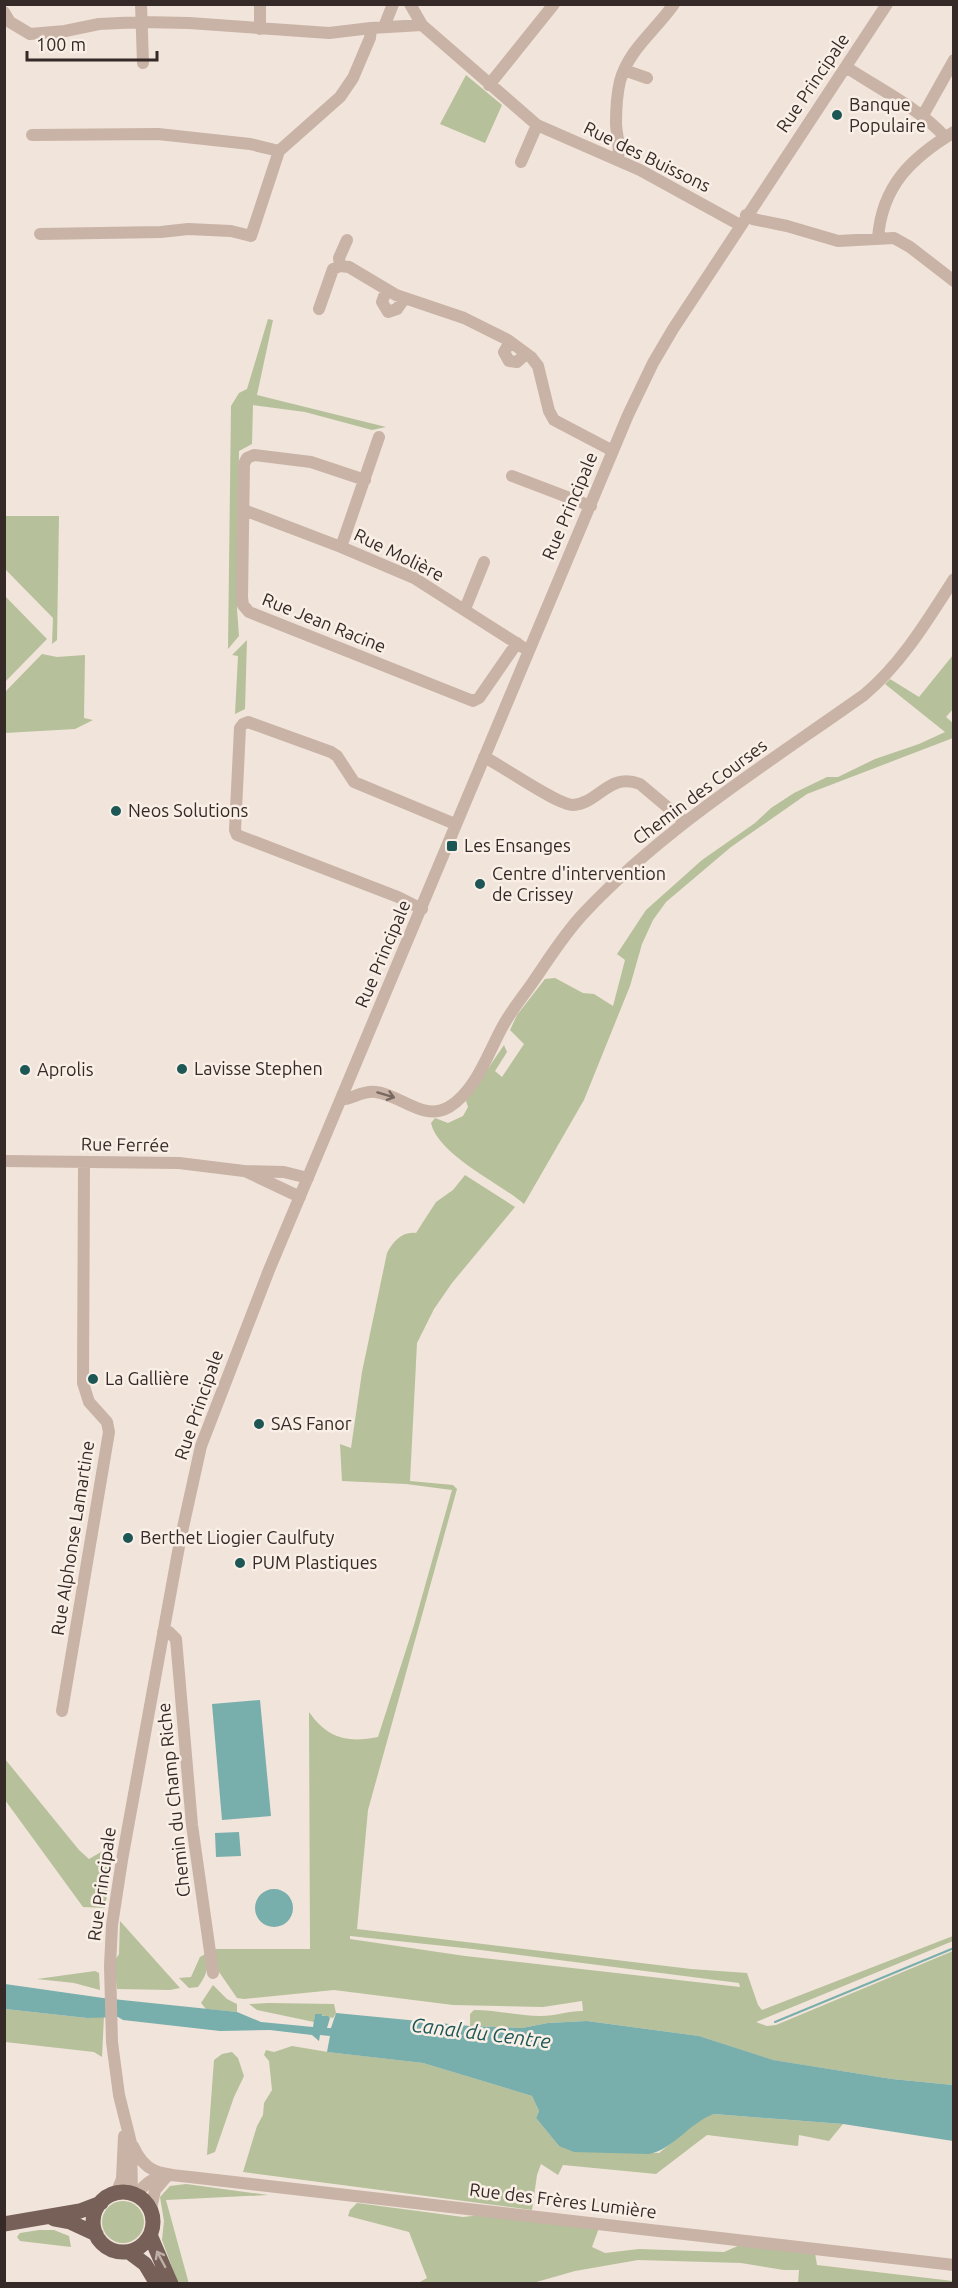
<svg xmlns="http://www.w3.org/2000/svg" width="958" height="2288" font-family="Ubuntu,sans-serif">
  <rect width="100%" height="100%" fill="#f1e4da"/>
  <path fill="#b6c09a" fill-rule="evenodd" d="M 466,75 L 502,105 L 485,143 L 440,124 Z
    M 268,319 L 273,320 L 257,395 L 386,427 L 372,430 L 305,412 L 253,405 L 252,444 L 239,451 L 237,609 L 239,636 L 228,649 L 231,406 L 239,393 L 247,389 Z
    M 5,516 L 59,516 L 57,640 L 52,644 L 53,618 L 5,569 Z
    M 5,596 L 47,639 L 5,682 Z
    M 247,640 L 245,709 L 235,714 L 238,656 L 232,655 Z
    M 42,654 L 57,657 L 85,655 L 84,718 L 93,720 L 75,729 L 5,733 L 5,692 Z
    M 953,655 L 953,709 L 946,717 L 953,723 L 953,738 L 807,794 L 731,847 L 666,902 L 653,920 L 642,944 L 630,986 L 584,1100 L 524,1204 C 500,1183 438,1155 431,1123 L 435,1118 L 448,1123 L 463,1116 L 468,1107 L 466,1101 L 504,1045 L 507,1052 L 495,1071 L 502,1077 L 524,1044 L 510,1030 L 517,1015 L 545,979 L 555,978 L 583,993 L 594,994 L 613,1006 L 625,960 L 617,954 L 646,910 L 702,860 L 755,823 L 771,808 L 794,793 L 827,777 L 838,777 L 875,759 L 919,744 L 945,732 L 885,684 L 890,679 L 919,697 Z
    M 465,1175 L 515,1207 L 452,1283 L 434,1309 L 417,1343 L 410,1481 L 453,1485 L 457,1489 L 368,1810 L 357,1929 L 691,1969 L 747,1973 L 758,2005 L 762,2010 L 953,1936 L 953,1941 L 756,2022 L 767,2026 L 776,2025 L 953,1951 L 953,2085 L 892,2079 L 772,2060 L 699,2036 L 587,2021 L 548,2023 L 522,2028 L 470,2026 L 470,2014 L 474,2010 C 497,2010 518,2016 541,2016 C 555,2016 568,2011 583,2011 L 582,2001 L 543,2007 L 453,2005 L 334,1990 L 244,1999 L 237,1998 L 217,1969 L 215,1949 L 310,1949 L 309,1712 C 328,1739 348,1743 378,1737 L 414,1625 L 452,1490 L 406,1484 L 342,1481 L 340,1444 L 351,1448 L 362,1372 L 387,1253 C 393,1241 403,1231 416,1233 L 436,1202 L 453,1190 ZM 350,1936 L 473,1949 L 739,1983 L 740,1987 L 465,1956 L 350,1939 Z
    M 5,1759 L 79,1850 L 89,1859 L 101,1852 L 113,1853 L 105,1908 L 83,1907 L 5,1800 Z
    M 120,1921 L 180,1988 L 170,1990 L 117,1989 L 114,1962 L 119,1954 Z
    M 207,1953 C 209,1967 207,1975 198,1987 L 189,1988 L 179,1978 L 191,1977 L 200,1957 Z
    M 95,1971 L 99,1973 L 100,1990 L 74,1983 L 37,1979 Z
    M 213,1985 L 227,1999 L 237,2004 L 237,2012 L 206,2009 L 201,2003 Z
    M 269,2003 L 334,2004 L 336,2013 L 333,2018 L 315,2014 L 314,2022 L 257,2010 L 249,2004 Z
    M 5,2009 L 87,2018 L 104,2016 L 102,2057 L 94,2052 L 5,2042 Z
    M 292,2046 L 328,2052 L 423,2063 L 532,2096 L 539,2111 L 536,2118 L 559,2146 L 659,2153 L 703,2117 L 714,2114 L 843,2124 L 829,2141 L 799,2135 L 798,2146 L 707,2135 L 656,2174 L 563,2165 L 558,2175 L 541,2164 L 537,2175 L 532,2210 L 243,2172 L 257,2126 L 263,2115 L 264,2103 L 272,2090 L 269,2061 L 264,2055 L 266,2050 L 274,2052 Z
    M 232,2052 L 238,2058 L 244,2076 L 234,2097 L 215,2152 L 207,2155 L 214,2060 L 222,2054 Z
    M 186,2184 L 268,2195 L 166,2200 L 189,2284 L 178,2283 L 162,2240 L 164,2221 L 160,2197 L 170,2186 Z
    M102 2222a21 21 0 1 1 42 0a21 21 0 1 1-42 0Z
    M 357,2203 L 463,2217 L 482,2215 L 599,2228 L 592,2247 L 605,2253 L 639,2249 L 724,2252 L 740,2245 L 815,2253 L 817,2265 L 953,2281 L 953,2283 L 798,2283 L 799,2270 L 784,2270 L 741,2263 L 638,2260 L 575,2271 L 533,2283 L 418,2283 L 427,2278 L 409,2232 L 348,2216 L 350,2210 Z
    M 39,2230 L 54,2230 L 69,2236 L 71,2247 L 20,2241 L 17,2237 L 20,2233 Z"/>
  <path fill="#78aeac" d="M 260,1700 L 271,1816 L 222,1820 L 212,1704 Z
    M 239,1832 L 241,1856 L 216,1857 L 215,1833 Z
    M255 1908a19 19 0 1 1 38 0a19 19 0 1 1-38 0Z
    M 5,1984 L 103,1998 L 237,2012 L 261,2022 L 313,2027 L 315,2014 L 322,2014 L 322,2016 L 328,2016 L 330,2018 L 327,2028 L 331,2028 L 336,2013 L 470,2026 L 522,2028 L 548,2023 L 587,2021 L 699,2036 L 773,2060 L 892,2079 L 953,2085 L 953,2141 L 843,2124 L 714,2114 C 690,2122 674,2149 649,2154 L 574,2152 L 559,2146 L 536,2118 L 539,2111 L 532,2096 L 423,2063 L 327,2052 L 330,2036 L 320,2035 L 319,2041 L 312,2035 L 270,2030 L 220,2031 L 123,2020 L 118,2017 L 87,2018 L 5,2009 Z"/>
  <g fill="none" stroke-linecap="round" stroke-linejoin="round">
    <path stroke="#78aeac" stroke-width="2" d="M 775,2022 L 954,1948"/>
    <path stroke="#c9b3a6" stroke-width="12" d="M 141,4 L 143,63
      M 410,4 L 422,25 L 537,125 L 640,170 L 740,225
      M 4,12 L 10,22 L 30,34 L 65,31 L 99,24 L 141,22 L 189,23 L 329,33 L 371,28 L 422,25
      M 384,27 L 393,4
      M 260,29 L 260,4
      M 846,67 C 876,87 922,110 945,137
      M 624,70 L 647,78
      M 489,85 L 554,4
      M 922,117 L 954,60
      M 32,135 L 158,134 L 250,144 L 279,151
      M 617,160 C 622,149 616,135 616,123 C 616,110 617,94 620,81 C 629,49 655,31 674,4
      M 521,162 L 537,125
      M 746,215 L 753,219 L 787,226 L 838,241 L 894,238 L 910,247 L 954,281
      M 40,234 L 161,232 L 188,229 L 231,231 L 251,236 L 279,151 L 340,97 L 353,78 L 370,38 L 371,28
      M 878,238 C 882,186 911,158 954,132
      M 340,266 L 349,267 L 396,295 L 464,318 L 508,340 L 531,357 L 538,366 L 549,411 L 554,420 L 613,451
      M 386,291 L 382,302 L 388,312 L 397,309 L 404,299
      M 319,309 L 333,269 L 340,266 L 339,258 L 347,240
      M 510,342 L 504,352 L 509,361 L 517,362 L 526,354
      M 512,476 L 591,506
      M 365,480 L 311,462 L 254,455 L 247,458 L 244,464 L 242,597 L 243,605 L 249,612 L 473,701 L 479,698 L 517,643
      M 244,510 L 341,547 L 414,578 L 524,648
      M 341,547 L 379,437
      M 465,609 L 484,562
      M 484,757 C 503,766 557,805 573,805 C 600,803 608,772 640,784 L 685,822
      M 422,909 L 398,897 L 237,835 L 235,830 L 240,728 L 243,724 L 248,722 L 331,752 L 337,756 L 354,782 L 455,824
      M 342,1099 C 352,1100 361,1090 376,1092 C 401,1095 423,1122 449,1107 C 477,1090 489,1050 504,1024 C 513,1008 525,994 535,979 C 550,957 565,933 584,913 C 665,827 768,763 864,695 C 902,663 927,621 954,579
      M 4,1161 L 179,1163 L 244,1171 L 284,1172 L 308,1178
      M 245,1171 L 300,1197
      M 163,1632 L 169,1632 L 176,1639 L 192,1825 L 213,1973
      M 62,1711 L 109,1432 L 107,1422 L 89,1402 L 83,1383 L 84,1162
      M 133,2146 C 146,2175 162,2174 190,2177 L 954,2265
      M 116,2193 L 122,2179 L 124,2136
      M 132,2194 L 131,2143 L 119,2095 L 112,2042 L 110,1966 L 112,1925 L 122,1860 L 180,1541 L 201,1446 L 269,1270 L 628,415 L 653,363 L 673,329 L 887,4
      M 137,2195 C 145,2183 152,2178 167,2176 L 155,2190 L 151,2209"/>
    <path stroke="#776058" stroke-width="15" d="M93 2222a30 30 0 1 1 60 0a30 30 0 1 1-60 0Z
      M 54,2219 L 70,2222 L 96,2234
      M 4,2224 L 80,2211 L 101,2203
      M 150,2235 L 171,2284
      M 129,2252 L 145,2264 L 157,2284"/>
  </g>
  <defs><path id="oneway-shaft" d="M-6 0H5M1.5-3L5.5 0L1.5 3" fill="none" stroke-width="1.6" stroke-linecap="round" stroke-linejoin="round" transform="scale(1.5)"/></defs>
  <use stroke="#786860" href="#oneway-shaft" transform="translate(386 1095) rotate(17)"/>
  <use stroke="#beafa6" href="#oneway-shaft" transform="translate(161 2259) rotate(-118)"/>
  <g fill="#1c5756" stroke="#f9efe6" stroke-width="2">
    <circle cx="837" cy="115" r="6"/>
    <circle cx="116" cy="811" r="6"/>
    <rect x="446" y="840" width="12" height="12" rx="3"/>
    <circle cx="480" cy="884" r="6"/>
    <circle cx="182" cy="1069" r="6"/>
    <circle cx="25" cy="1070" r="6"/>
    <circle cx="93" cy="1379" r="6"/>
    <circle cx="259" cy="1424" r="6"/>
    <circle cx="128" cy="1538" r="6"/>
    <circle cx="240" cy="1563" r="6"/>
  </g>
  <g text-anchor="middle" stroke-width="5" stroke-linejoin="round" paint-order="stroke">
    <g font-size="18" fill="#352a27" stroke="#f9efe6">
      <text transform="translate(813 83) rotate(-56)" y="6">Rue Principale</text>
      <text transform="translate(647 157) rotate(26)" y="6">Rue des Buissons</text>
      <text transform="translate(570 506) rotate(-67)" y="6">Rue Principale</text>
      <text transform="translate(399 555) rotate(26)" y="6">Rue Molière</text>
      <text transform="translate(324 623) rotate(22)" y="6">Rue Jean Racine</text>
      <text transform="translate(700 792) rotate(-37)" y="6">Chemin des Courses</text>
      <text transform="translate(383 954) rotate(-67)" y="6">Rue Principale</text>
      <text transform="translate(125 1145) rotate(1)" y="6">Rue Ferrée</text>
      <text transform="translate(199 1405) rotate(-71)" y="6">Rue Principale</text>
      <text transform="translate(73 1538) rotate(-81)" y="6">Rue Alphonse Lamartine</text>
      <text transform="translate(174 1800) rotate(-96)" y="6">Chemin du Champ Riche</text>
      <text transform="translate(102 1884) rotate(-82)" y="6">Rue Principale</text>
      <text transform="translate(563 2201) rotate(7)" y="6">Rue des Frères Lumière</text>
    </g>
    <g font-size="18" fill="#352a27" stroke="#f9efe6" text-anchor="start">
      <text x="849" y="111">Banque<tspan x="849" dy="21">Populaire</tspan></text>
      <text x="128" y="817">Neos Solutions</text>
      <text x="464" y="852">Les Ensanges</text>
      <text x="492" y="880">Centre d'intervention<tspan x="492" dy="21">de Crissey</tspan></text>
      <text x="194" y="1075">Lavisse Stephen</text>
      <text x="37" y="1076">Aprolis</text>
      <text x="105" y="1385">La Gallière</text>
      <text x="271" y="1430">SAS Fanor</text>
      <text x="140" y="1544">Berthet Liogier Caulfuty</text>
      <text x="252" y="1569">PUM Plastiques</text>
    </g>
    <g font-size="20" font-style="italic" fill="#1c5756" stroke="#f9efe6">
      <text transform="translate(481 2033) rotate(7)" y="7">Canal du Centre</text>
    </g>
  </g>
  <rect width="958" height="2288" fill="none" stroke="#352a27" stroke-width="12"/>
  <path d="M27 51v9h130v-9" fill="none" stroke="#352a27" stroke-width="3"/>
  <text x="36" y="51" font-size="18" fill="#352a27" stroke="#f9efe6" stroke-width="4.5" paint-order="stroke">100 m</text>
</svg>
